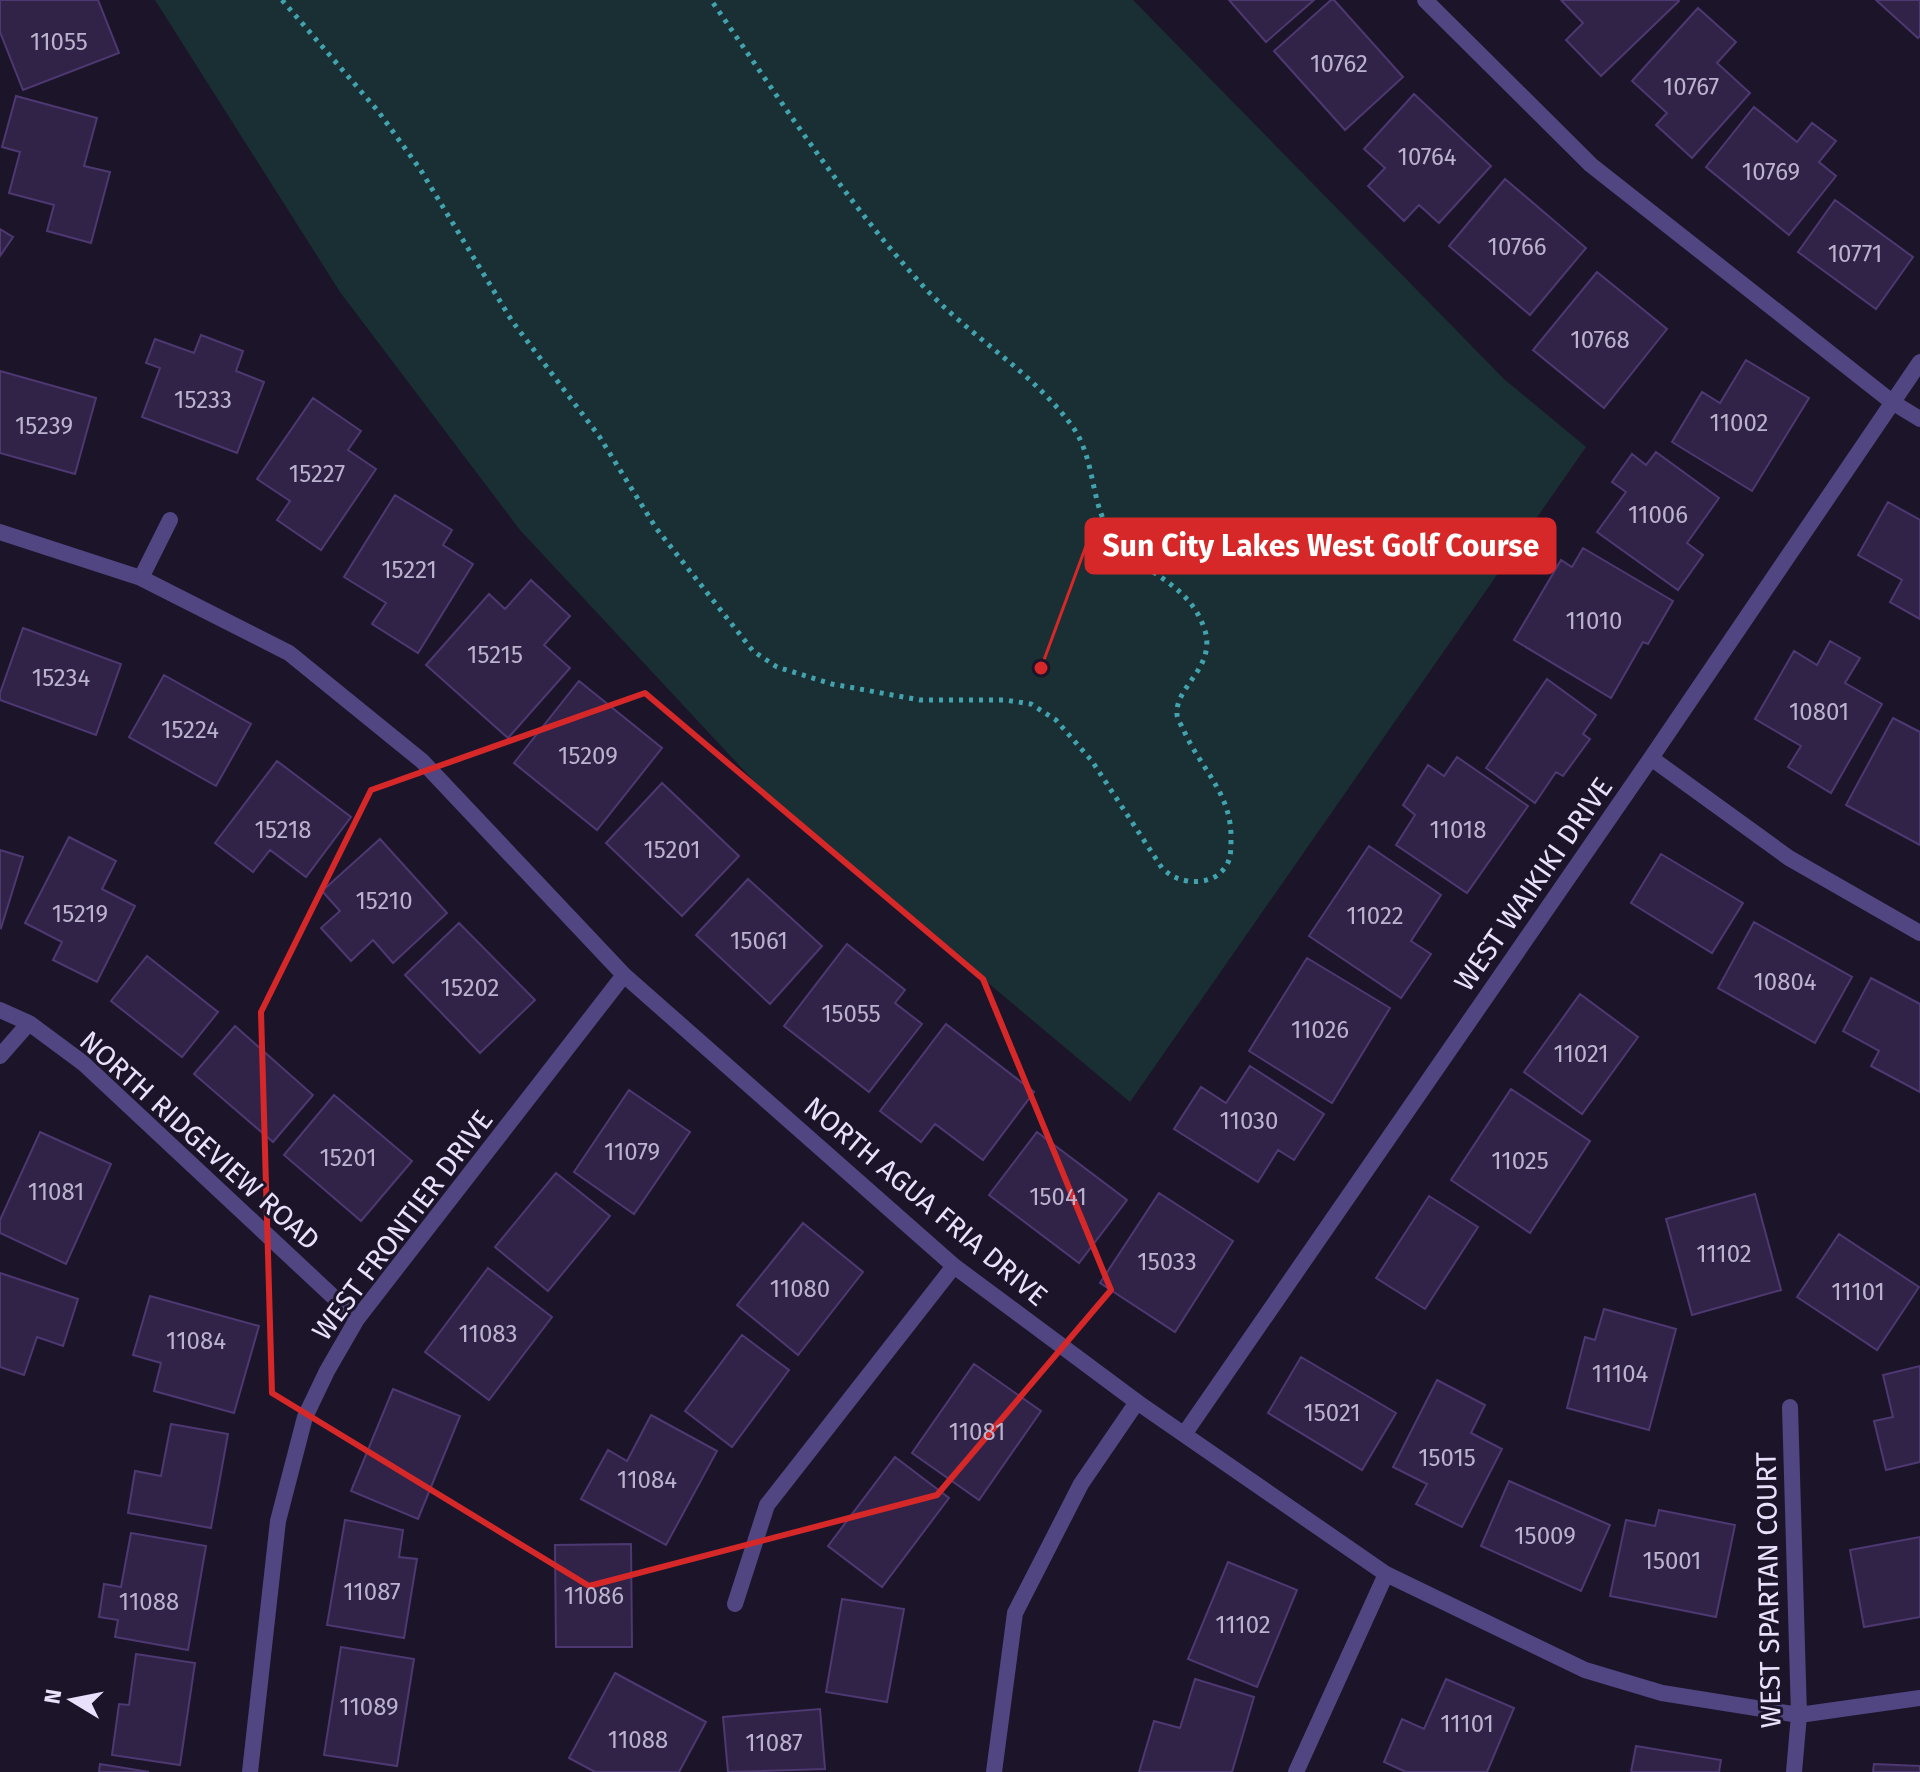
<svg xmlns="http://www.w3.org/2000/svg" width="1920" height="1772" font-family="'Fira Sans',sans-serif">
  <rect width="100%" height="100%" fill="#1c152a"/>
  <path fill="#192f33" d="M 155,0 L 1133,0 L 1504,379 L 1586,447 L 1130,1102 L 777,806 L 520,530 L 340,292 Z"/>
  <path fill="#312348" stroke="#4d3871" stroke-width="2" d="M 0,0 L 98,0 L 119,53 L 23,90 L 0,32 Z
    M 1229,0 L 1314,0 L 1266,42 Z
    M 1331,0 L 1334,0 L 1403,77 L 1345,130 L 1274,51 Z
    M 1561,0 L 1678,0 L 1679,1 L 1601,76 L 1566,40 L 1583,23 Z
    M 1876,0 L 1920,0 L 1920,36 L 1918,38 Z
    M 1698,8 L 1736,42 L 1717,63 L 1750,93 L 1692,158 L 1656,125 L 1667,113 L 1632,81 Z
    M 1414,94 L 1491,166 L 1439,223 L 1419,205 L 1404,221 L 1368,186 L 1385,168 L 1364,149 Z
    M 16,96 L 97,118 L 84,166 L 110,172 L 91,243 L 47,231 L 54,205 L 9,193 L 20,152 L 2,147 Z
    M 1754,107 L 1797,142 L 1812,123 L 1836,141 L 1819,162 L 1836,176 L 1789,235 L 1706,167 Z
    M 1505,179 L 1586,248 L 1530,315 L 1449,246 Z
    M 1835,200 L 1913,257 L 1876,309 L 1798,252 Z
    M 0,229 L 13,237 L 0,256 Z
    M 1597,272 L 1667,329 L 1604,408 L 1533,350 Z
    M 201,335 L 243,351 L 236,371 L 264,382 L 237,453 L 142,417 L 160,368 L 146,363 L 155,339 L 194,353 Z
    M 1746,360 L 1809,398 L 1752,491 L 1672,442 L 1702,392 L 1720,403 Z
    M 0,371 L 96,398 L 75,474 L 0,453 Z
    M 313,398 L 361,431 L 348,450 L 376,469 L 321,550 L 277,520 L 290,501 L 257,479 Z
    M 1656,452 L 1719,498 L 1687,543 L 1703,555 L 1678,590 L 1597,532 L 1626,492 L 1612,482 L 1632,454 L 1646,465 Z
    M 395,495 L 452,530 L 443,545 L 473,564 L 418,653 L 372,624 L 386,603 L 344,577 Z
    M 1888,502 L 1920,520 L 1920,619 L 1890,602 L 1902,580 L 1858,555 Z
    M 1583,548 L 1673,601 L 1648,644 L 1643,642 L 1611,698 L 1514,640 L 1561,560 L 1572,567 Z
    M 531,580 L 570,616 L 544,645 L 570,668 L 508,738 L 426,665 L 489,594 L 505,609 Z
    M 23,628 L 121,664 L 96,735 L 0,700 L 0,693 Z
    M 1830,641 L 1860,658 L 1845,683 L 1882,704 L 1831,793 L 1788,767 L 1801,746 L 1755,719 L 1794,651 L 1817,665 Z
    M 164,675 L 251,724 L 216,786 L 129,737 Z
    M 1547,679 L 1596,715 L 1583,734 L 1590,739 L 1563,776 L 1556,772 L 1535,803 L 1486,768 Z
    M 579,681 L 662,748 L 597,830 L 514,763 Z
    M 1893,718 L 1920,732 L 1920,845 L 1846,805 Z
    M 1457,757 L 1528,806 L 1467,893 L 1396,845 L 1415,815 L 1403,805 L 1428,765 L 1444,776 Z
    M 277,761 L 351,817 L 306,877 L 270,850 L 253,872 L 215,843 Z
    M 662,783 L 739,856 L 682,916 L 606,843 Z
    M 69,837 L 116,861 L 102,889 L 135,906 L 97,982 L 53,960 L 62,942 L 25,923 Z
    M 380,839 L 447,913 L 393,963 L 373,940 L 351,961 L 321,928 L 340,911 L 322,891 Z
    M 1369,846 L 1441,895 L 1411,941 L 1431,954 L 1401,998 L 1309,936 Z
    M 0,850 L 23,857 L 1,928 L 0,927 Z
    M 1661,854 L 1743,903 L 1712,953 L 1631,903 Z
    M 748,879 L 822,946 L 770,1004 L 696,935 Z
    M 1754,922 L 1852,977 L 1815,1043 L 1718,988 Z
    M 459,923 L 535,1000 L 480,1053 L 405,975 Z
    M 847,944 L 905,990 L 895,1003 L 922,1024 L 869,1092 L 784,1026 Z
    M 147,956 L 218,1012 L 182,1057 L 111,1001 Z
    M 1307,958 L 1390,1008 L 1332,1103 L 1249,1051 Z
    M 1871,978 L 1920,1004 L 1920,1092 L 1871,1066 L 1879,1051 L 1843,1031 Z
    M 1580,994 L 1638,1037 L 1582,1114 L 1524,1072 Z
    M 946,1024 L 1034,1092 L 983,1160 L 935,1124 L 921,1142 L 880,1111 Z
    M 235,1026 L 313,1095 L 273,1142 L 194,1074 Z
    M 1250,1066 L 1324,1114 L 1294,1160 L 1278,1150 L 1258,1182 L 1174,1129 L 1201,1087 L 1226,1103 Z
    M 1511,1089 L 1590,1141 L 1530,1233 L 1451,1180 Z
    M 629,1090 L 690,1132 L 634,1214 L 574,1172 Z
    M 334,1095 L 412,1161 L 361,1221 L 284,1155 Z
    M 40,1132 L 111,1164 L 66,1264 L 0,1233 L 0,1220 Z
    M 1037,1132 L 1127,1200 L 1079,1263 L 989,1195 Z
    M 556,1173 L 610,1216 L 548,1291 L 495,1247 Z
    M 1159,1193 L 1233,1241 L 1175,1332 L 1100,1283 Z
    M 1755,1194 L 1781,1290 L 1692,1315 L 1666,1219 Z
    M 1429,1196 L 1478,1227 L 1425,1309 L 1376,1278 Z
    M 803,1223 L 863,1272 L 798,1355 L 737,1305 Z
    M 1839,1234 L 1919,1287 L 1877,1350 L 1797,1297 Z
    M 488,1268 L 552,1317 L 489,1400 L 425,1352 Z
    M 0,1273 L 78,1299 L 63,1346 L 37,1337 L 24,1375 L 0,1367 Z
    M 150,1296 L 259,1326 L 234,1413 L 154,1391 L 161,1363 L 133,1355 Z
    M 1604,1309 L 1676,1329 L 1649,1430 L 1567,1408 L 1585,1337 L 1595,1340 Z
    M 742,1335 L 789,1370 L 732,1447 L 685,1411 Z
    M 1301,1357 L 1396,1413 L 1362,1470 L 1268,1413 Z
    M 974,1364 L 1041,1411 L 979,1500 L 912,1453 Z
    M 1920,1366 L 1920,1462 L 1886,1470 L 1874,1421 L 1893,1417 L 1883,1375 Z
    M 1437,1380 L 1485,1405 L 1471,1433 L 1502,1449 L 1462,1527 L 1416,1504 L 1427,1484 L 1393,1467 Z
    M 393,1389 L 460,1416 L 418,1519 L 351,1491 Z
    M 651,1415 L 717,1451 L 666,1545 L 581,1499 L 608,1450 L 627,1461 Z
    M 171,1424 L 228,1434 L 211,1528 L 128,1513 L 135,1471 L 161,1476 Z
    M 895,1457 L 949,1498 L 882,1587 L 828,1546 Z
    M 1509,1481 L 1610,1525 L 1581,1591 L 1481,1546 Z
    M 1659,1510 L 1735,1525 L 1716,1617 L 1610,1596 L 1626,1520 L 1655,1526 Z
    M 345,1520 L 403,1530 L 399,1557 L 417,1559 L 404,1638 L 327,1625 Z
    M 131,1533 L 206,1546 L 188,1650 L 115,1637 L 118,1620 L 99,1617 L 104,1584 L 121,1587 Z
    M 1920,1537 L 1920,1617 L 1864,1627 L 1850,1550 Z
    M 631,1544 L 632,1647 L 556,1647 L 555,1545 Z
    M 1228,1562 L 1297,1590 L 1257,1687 L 1188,1659 Z
    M 842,1599 L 904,1609 L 887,1702 L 826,1692 Z
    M 341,1647 L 414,1659 L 397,1766 L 324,1755 Z
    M 136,1654 L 195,1663 L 180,1765 L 112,1755 L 119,1704 L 129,1705 Z
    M 615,1673 L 706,1722 L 679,1772 L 595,1772 L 569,1758 Z
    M 1195,1679 L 1254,1697 L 1232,1772 L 1139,1772 L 1154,1721 L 1180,1728 Z
    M 1446,1679 L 1514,1708 L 1487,1772 L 1406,1772 L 1384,1762 L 1402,1719 L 1424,1729 Z
    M 820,1709 L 825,1769 L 728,1772 L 723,1717 Z
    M 1636,1746 L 1721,1760 L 1719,1772 L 1631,1772 Z
    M 100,1764 L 149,1772 L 99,1772 Z
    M 1874,1764 L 1920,1766 L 1920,1772 L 1873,1772 Z"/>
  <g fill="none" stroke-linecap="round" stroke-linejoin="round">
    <path stroke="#42a3af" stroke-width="5" stroke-dasharray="4 6" stroke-linecap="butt" d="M 282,0 L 378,111 L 420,169 L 512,321 L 599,436 L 656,528 L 753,651 L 777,667 L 832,684 L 920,700 L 1005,700 L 1031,704 L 1056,720 L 1092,761 L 1162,868 C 1171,876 1176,879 1188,881 C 1199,883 1214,880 1221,872 C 1231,863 1231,852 1231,839 C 1232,794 1201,769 1184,731 C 1182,726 1177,719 1177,714 C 1175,685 1220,666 1203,625 C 1186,581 1141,573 1114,538 C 1089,506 1097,460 1072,426 C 1032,371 969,336 923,286 C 843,198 779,98 711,0"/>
    <path stroke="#524682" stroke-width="16" d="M 994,1772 L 1015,1613 L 1081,1484 L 1137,1402"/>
    <path stroke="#524682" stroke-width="16" d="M 1425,0 L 1591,165 L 1892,402 L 1920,419
      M 0,532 L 141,578 L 289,653 L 422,761 L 624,975 L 954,1266 L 1137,1402 L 1386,1574 L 1585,1670 L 1662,1693 L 1799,1715 L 1920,1698
      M 141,578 L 170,520
      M 1651,758 L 1789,858 L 1920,933
      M 0,1010 L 29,1023 L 83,1063 L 357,1319
      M 0,1056 L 29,1023
      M 1790,1407 L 1799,1715 L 1794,1772
      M 1185,1433 L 1651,758 L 1920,362
      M 735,1604 L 767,1505 L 954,1266
      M 250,1772 L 278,1521 L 305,1417 L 327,1371 L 357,1319 L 624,975
      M 1296,1772 L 1386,1574"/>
  </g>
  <path fill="none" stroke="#d62828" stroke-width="6" stroke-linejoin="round" d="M 645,693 L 983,979 L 1111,1290 L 937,1495 L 589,1586 L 272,1393 L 261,1012 L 371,790 Z"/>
  <g text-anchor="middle" stroke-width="6" stroke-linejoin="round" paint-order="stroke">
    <g font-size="24" fill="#bbb2ce">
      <text x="59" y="50">11055</text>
      <text x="1339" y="72">10762</text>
      <text x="1691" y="95">10767</text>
      <text x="1427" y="165">10764</text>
      <text x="1771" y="180">10769</text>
      <text x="1517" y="255">10766</text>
      <text x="1855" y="262">10771</text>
      <text x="1600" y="348">10768</text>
      <text x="203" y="408">15233</text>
      <text x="1739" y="431">11002</text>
      <text x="44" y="434">15239</text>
      <text x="317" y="482">15227</text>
      <text x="1658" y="523">11006</text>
      <text x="409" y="578">15221</text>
      <text x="1594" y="629">11010</text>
      <text x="495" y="663">15215</text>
      <text x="61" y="686">15234</text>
      <text x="1819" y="720">10801</text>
      <text x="190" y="738">15224</text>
      <text x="588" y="764">15209</text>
      <text x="283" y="838">15218</text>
      <text x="1458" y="838">11018</text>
      <text x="672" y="858">15201</text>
      <text x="384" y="909">15210</text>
      <text x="80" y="922">15219</text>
      <text x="1375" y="924">11022</text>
      <text x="759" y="949">15061</text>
      <text x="1785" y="990">10804</text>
      <text x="470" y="996">15202</text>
      <text x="851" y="1022">15055</text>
      <text x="1320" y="1038">11026</text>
      <text x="1581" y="1062">11021</text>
      <text x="1249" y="1129">11030</text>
      <text x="632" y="1160">11079</text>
      <text x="348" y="1166">15201</text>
      <text x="1520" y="1169">11025</text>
      <text x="56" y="1200">11081</text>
      <text x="1058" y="1205">15041</text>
      <text x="1724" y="1262">11102</text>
      <text x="1167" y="1270">15033</text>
      <text x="800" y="1297">11080</text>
      <text x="1858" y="1300">11101</text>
      <text x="488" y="1342">11083</text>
      <text x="196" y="1349">11084</text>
      <text x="1620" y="1382">11104</text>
      <text x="1332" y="1421">15021</text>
      <text x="977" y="1440">11081</text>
      <text x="1447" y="1466">15015</text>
      <text x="647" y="1488">11084</text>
      <text x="1545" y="1544">15009</text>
      <text x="1672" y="1569">15001</text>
      <text x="372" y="1600">11087</text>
      <text x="594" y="1604">11086</text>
      <text x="149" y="1610">11088</text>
      <text x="1243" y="1633">11102</text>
      <text x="369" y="1715">11089</text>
      <text x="1467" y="1732">11101</text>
      <text x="638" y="1748">11088</text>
      <text x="774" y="1751">11087</text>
    </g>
    <g font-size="28" fill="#e9e1fb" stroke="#1c152a">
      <text transform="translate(1533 884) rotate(-55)" y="10">WEST WAIKIKI DRIVE</text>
      <text transform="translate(200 1140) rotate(42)" y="10">NORTH RIDGEVIEW ROAD</text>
      <text transform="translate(926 1201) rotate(40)" y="10">NORTH AGUA FRIA DRIVE</text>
      <text transform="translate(402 1225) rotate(-53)" y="10">WEST FRONTIER DRIVE</text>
      <text transform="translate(1768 1590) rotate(-91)" y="10">WEST SPARTAN COURT</text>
    </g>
  </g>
  <path fill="none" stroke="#d62828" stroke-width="3" d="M1041 668L1086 546"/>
  <circle fill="#d62828" stroke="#1c152a" stroke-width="3" cx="1041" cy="668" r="8"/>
  <rect fill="#d62828" stroke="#d62828" stroke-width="3" x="1086" y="519" width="469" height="54" rx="8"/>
  <g font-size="30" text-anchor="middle" font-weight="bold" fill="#fff">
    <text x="1321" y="556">Sun City Lakes West Golf Course</text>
  </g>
  <g transform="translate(72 1700) rotate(280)" stroke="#1c152a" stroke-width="6" paint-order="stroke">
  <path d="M0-6L14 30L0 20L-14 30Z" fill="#e9e1fb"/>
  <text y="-12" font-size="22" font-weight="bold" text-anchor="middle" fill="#e9e1fb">N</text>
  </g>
</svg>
